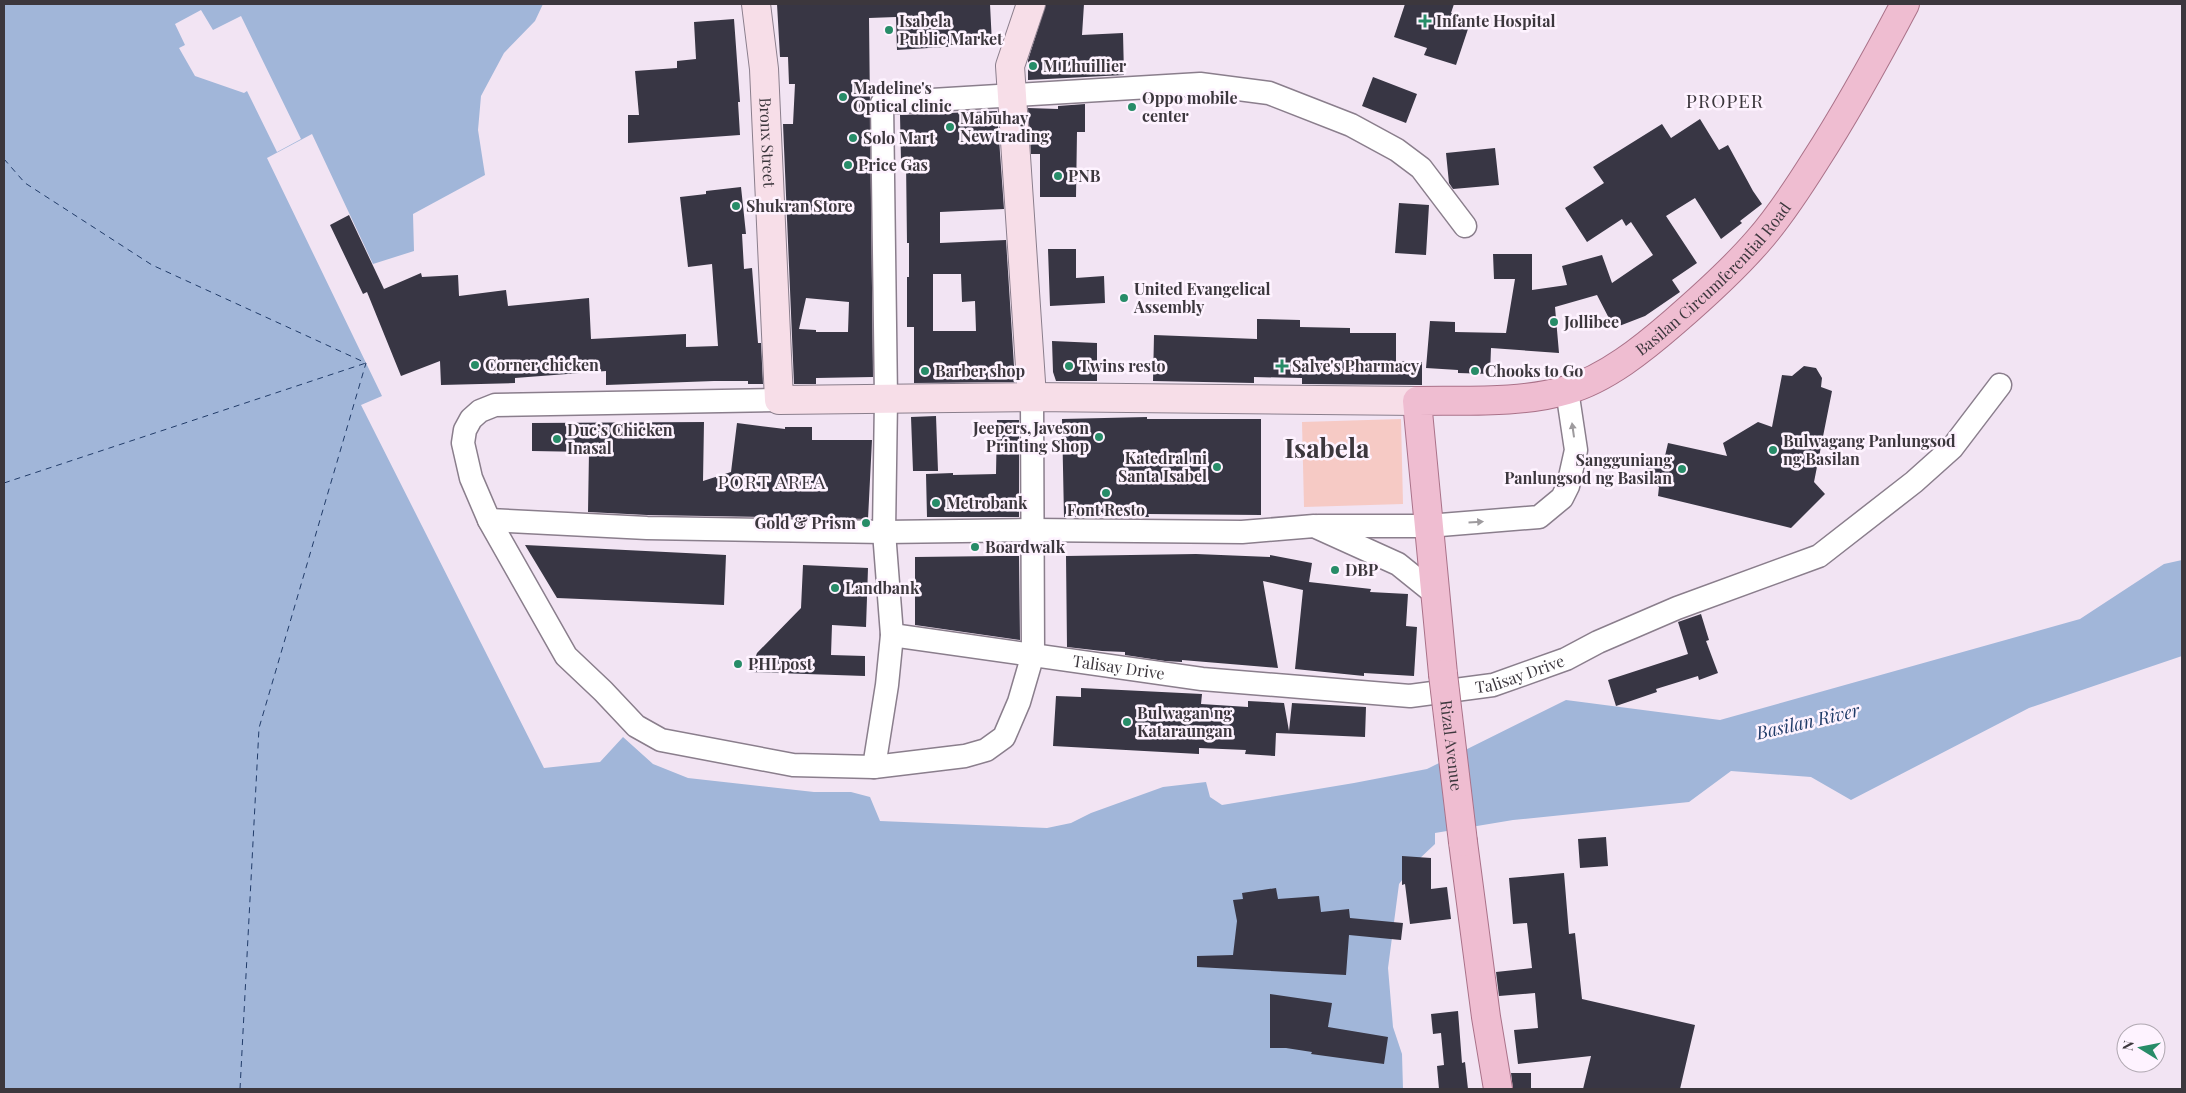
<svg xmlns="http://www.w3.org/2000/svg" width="2186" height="1093" font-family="'Playfair Display',serif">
  <rect width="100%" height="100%" fill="#f2e4f3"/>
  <path fill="#f6cac5" d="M 1401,419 L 1403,504 L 1304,507 L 1302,422 Z"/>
  <path fill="#a1b6d9" d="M 4,4 L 543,4 L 535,21 L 504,53 L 481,96 L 478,130 L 485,175 L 413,214 L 414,251 L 373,264 L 312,134 L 267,158 L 382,396 L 361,405 L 544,768 L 600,762 L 623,737 L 653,764 L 688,778 L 814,792 L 851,792 L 870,797 L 880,821 L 1047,828 L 1071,823 L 1091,813 L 1163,787 L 1206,782 L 1210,797 L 1222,805 L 1354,783 L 1427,769 L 1566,700 L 1720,720 L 2080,619 L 2164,564 L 2182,560 L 2182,656 L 2029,708 L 1851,800 L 1811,777 L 1731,771 L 1689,802 L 1513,820 L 1435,833 L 1435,844 L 1417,861 L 1399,884 L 1388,968 L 1393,1027 L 1402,1054 L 1403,1089 L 4,1089 Z"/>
  <path fill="#f2e4f3" d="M 201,10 L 213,30 L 241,16 L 301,139 L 277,152 L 247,91 L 244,93 L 195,76 L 179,48 L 185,45 L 175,24 Z"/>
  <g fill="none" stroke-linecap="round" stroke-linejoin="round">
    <path stroke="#213c69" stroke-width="1" stroke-dasharray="6 5" stroke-linecap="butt" d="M 4,159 L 25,183 L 152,265 L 366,363
      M 4,483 L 366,363
      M 240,1089 L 259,728 L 366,363"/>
  </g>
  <path fill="#383644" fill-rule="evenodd" d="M 777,4 L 990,4 L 992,44 L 897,50 L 896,17 L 869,18 L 873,377 L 816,378 L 816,384 L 794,384 L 783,124 L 793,124 L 795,84 L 789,84 L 788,57 L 780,57 ZM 806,298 L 849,302 L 848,332 L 816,332 L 816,330 L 799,329 Z
    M 1046,4 L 1084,4 L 1082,35 L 1123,33 L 1124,75 L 1028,80 L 1028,60 Z
    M 1405,4 L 1454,4 L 1451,13 L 1471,20 L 1456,65 L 1424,55 L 1427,48 L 1394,37 Z
    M 734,19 L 740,102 L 738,102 L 740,135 L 628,143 L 628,115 L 639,115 L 635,71 L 677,68 L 677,61 L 696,59 L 694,22 Z
    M 1373,77 L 1417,94 L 1406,123 L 1362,106 Z
    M 1085,104 L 1085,132 L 1077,132 L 1076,197 L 1040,197 L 1040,154 L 1031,154 L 1028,108 L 1058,109 L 1058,106 Z
    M 997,111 L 1004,209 L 940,212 L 940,243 L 1006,240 L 1015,382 L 914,383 L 914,327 L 907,327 L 907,277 L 909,277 L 909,243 L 907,243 L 906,161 L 901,161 L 900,115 ZM 933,274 L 961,274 L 962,302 L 975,301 L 976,331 L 933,331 Z
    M 1700,119 L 1719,150 L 1728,145 L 1753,191 L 1762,204 L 1740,221 L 1742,223 L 1721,239 L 1695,198 L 1666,216 L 1697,263 L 1672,280 L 1680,292 L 1645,316 L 1614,328 L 1597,295 L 1555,307 L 1559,353 L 1491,348 L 1490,374 L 1458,373 L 1458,370 L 1426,368 L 1430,321 L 1455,322 L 1455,332 L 1506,333 L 1515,279 L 1494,279 L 1493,254 L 1532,254 L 1532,290 L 1567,285 L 1562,266 L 1602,255 L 1612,283 L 1653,255 L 1631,222 L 1626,226 L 1622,219 L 1587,242 L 1565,208 L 1604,183 L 1593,167 L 1662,124 L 1671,138 Z
    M 1495,148 L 1499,185 L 1453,189 L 1449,183 L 1446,153 Z
    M 741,187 L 746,234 L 742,234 L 744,269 L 752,268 L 758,343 L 761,343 L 763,384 L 748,384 L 748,381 L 714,381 L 606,385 L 606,371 L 515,378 L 515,383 L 441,385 L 440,361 L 401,376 L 367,292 L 363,294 L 330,225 L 349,215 L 384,289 L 421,273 L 422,277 L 458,275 L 459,296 L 506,290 L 508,306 L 589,298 L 591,339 L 686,334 L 686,347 L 718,346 L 712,264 L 688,267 L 680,197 L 706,194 L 706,191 Z
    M 1399,203 L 1429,205 L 1426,255 L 1395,253 Z
    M 1048,249 L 1076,249 L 1076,278 L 1104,276 L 1105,303 L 1050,306 Z
    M 1257,319 L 1300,320 L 1300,327 L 1350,328 L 1350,333 L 1396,333 L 1396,361 L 1422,362 L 1422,385 L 1302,384 L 1302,378 L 1254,377 L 1254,383 L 1153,381 L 1154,335 L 1257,339 Z
    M 1052,341 L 1097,343 L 1097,381 L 1056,381 L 1053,372 Z
    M 1804,366 L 1816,368 L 1822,378 L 1821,387 L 1832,391 L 1814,482 L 1825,494 L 1791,528 L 1658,496 L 1659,487 L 1646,477 L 1649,463 L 1665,456 L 1668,443 L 1727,456 L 1723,443 L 1758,422 L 1772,427 L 1782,375 L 1792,376 Z
    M 936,416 L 938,471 L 913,471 L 911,417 Z
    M 1147,417 L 1147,419 L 1261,419 L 1261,515 L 1148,514 L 1149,517 L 1064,517 L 1062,419 Z
    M 997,420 L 1019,420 L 1019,517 L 927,517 L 926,474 L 953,473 L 953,475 L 996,474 Z
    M 704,422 L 703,481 L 731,472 L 737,423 L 785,429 L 785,427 L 812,427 L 812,440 L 872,440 L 868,519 L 647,515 L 588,512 L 589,452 L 532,451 L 532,423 Z
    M 525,545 L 726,555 L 724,605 L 557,598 Z
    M 1196,554 L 1270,557 L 1270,555 L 1312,563 L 1309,582 L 1371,589 L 1370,592 L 1408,594 L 1406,626 L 1417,627 L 1414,676 L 1364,673 L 1364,676 L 1295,669 L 1303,590 L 1263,581 L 1278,668 L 1182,660 L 1182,662 L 1165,661 L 1125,655 L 1125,652 L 1102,651 L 1067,647 L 1066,556 Z
    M 999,556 L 1019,556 L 1020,640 L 915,625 L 915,557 Z
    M 803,565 L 868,568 L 866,627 L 832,625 L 831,655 L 865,656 L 865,676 L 750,672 L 757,653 L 801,608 Z
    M 1701,614 L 1709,640 L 1706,641 L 1718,673 L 1699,680 L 1698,676 L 1656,689 L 1657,692 L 1616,706 L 1608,680 L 1688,654 L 1678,622 Z
    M 1081,688 L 1202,694 L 1201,704 L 1248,707 L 1248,701 L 1284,703 L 1289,731 L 1292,703 L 1366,707 L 1365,737 L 1276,733 L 1275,756 L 1245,754 L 1246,750 L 1199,748 L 1199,754 L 1053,746 L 1056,696 L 1081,697 Z
    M 1606,837 L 1608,866 L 1580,868 L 1578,839 Z
    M 1402,856 L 1431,858 L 1431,889 L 1447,887 L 1451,919 L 1410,924 L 1405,884 L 1402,885 Z
    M 1564,873 L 1569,934 L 1575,933 L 1582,999 L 1695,1025 L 1680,1089 L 1583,1089 L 1591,1056 L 1518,1064 L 1514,1030 L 1538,1028 L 1535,993 L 1499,996 L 1496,972 L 1532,968 L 1527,923 L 1513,924 L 1509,878 Z
    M 1276,888 L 1278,899 L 1319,896 L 1321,912 L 1349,909 L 1350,918 L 1403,923 L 1401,940 L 1349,935 L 1346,975 L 1197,967 L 1197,956 L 1233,955 L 1237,921 L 1233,900 L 1243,899 L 1242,893 Z
    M 1270,994 L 1332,1003 L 1328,1027 L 1388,1037 L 1384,1064 L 1311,1054 L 1312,1052 L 1286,1048 L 1270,1048 Z
    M 1458,1011 L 1462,1063 L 1465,1062 L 1468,1089 L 1439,1089 L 1437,1066 L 1444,1065 L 1441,1033 L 1433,1034 L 1431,1014 Z
    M 1511,1073 L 1531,1073 L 1531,1089 L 1513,1089 Z"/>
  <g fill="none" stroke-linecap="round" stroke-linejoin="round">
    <g stroke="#8a7e8c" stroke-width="25">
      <g id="street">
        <path d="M 779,400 L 495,405 L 480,411 L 471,419 L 465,430 L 463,443 L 471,478 L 489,520 L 566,656 L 603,691 L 636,726 L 661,740 L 793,765 L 874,767 L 965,756 L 986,750 L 1004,737 L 1019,702 L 1033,654 L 1032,397"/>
        <path d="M 489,520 L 647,528 L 884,532 L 1032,530 L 1242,532 L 1314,526 L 1398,564 L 1434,593"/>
        <path d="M 1318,526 L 1428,526 L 1539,517 L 1562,498 L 1568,486 L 1576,450 L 1567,390"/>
        <path id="s1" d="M 892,635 L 1202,679 L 1410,696 L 1493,685 L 1566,659 L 1598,642 L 1677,608 L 1819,556 L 1914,482 L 1952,448 L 2000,385"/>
        <path d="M 874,767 L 887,685 L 892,635 L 884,532 L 886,399 L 882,103 L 1200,84 L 1269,93 L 1351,125 L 1397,150 L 1421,168 L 1465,226"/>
      </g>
    </g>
    <g stroke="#8a7e8c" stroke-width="30">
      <g id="secondary">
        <path id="s2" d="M 756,4 L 764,69 L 779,400 L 1032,397 L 1417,401"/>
        <path d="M 1031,4 L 1010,66 L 1032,397"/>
      </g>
    </g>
    <g stroke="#aa7289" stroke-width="30">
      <g id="primary">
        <path id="s3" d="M 1443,674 L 1417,401 C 1465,400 1519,404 1567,390 C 1606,379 1644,348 1674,322 C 1704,296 1733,270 1758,241 C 1780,216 1798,188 1815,161 C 1848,110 1877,57 1905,4"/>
        <path d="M 1463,842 L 1486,1017 L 1498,1089"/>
      </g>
    </g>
    <use href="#street" stroke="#fff" stroke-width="22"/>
    <use href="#secondary" stroke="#f7dee8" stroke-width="28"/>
    <use href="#primary" stroke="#efbdd1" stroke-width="28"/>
    <g stroke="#aa7289" stroke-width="30" stroke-linecap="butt">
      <g id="primary-bridge">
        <path id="s4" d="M 1443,674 L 1463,842"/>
      </g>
    </g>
    <use href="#primary-bridge" stroke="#efbdd1" stroke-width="28"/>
  </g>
  <defs><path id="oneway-solid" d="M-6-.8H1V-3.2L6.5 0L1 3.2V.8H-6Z" transform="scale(1.25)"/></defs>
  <g fill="#9e9b9e">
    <use href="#oneway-solid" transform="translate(1573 430) rotate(-98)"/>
    <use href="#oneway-solid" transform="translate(1476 522) rotate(-4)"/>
  </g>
  <g fill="#278c68" stroke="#fef3ff" stroke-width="2">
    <path d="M1422.5 13.5h5v5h5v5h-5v5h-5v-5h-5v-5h5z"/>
    <circle cx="889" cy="30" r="5"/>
    <circle cx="1033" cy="66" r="5"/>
    <circle cx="843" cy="97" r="5"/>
    <circle cx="1132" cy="107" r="5"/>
    <circle cx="950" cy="127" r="5"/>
    <circle cx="853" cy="138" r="5"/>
    <circle cx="848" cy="165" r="5"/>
    <circle cx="1058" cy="176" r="5"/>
    <circle cx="736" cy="206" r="5"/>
    <circle cx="1124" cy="298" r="5"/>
    <circle cx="1554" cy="322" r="5"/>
    <circle cx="475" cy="365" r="5"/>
    <circle cx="1069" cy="366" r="5"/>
    <path d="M1279.5 358.5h5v5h5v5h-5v5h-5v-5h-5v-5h5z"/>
    <circle cx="925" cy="371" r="5"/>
    <circle cx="1475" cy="371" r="5"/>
    <circle cx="1099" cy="437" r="5"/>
    <circle cx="557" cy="439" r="5"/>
    <circle cx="1773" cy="450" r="5"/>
    <circle cx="1217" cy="467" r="5"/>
    <circle cx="1682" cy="469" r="5"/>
    <circle cx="1106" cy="493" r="5"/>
    <circle cx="936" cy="503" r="5"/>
    <circle cx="866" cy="523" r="5"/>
    <circle cx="975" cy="547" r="5"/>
    <circle cx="1335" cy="570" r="5"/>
    <circle cx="835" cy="588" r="5"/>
    <circle cx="738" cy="664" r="5"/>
    <circle cx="1127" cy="722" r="5"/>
  </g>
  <g text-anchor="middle" stroke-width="5" stroke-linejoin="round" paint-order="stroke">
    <g font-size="16" font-weight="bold" fill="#3c373d" stroke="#fef3ff" text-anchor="start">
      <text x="899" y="27">Isabela<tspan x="899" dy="18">Public Market</tspan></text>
      <text x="1436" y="27">Infante Hospital</text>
      <text x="1043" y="72">M Lhuillier</text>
      <text x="853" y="94">Madeline's<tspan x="853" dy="18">Optical clinic</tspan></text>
      <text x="1142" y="104">Oppo mobile<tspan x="1142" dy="18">center</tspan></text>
      <text x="960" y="124">Mabuhay<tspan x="960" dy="18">New trading</tspan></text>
      <text x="863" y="144">Solo Mart</text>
      <text x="858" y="171">Price Gas</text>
      <text x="1068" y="182">PNB</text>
      <text x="746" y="212">Shukran Store</text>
      <text x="1134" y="295">United Evangelical<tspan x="1134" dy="18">Assembly</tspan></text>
      <text x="1564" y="328">Jollibee</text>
      <text x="485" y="371">Corner chicken</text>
      <text x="1079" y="372">Twins resto</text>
      <text x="1292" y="372">Salve's Pharmacy</text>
      <text x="935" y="377">Barber shop</text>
      <text x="1485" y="377">Chooks to Go</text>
      <text x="1089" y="434" text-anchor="end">Jeepers,Javeson<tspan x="1089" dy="18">Printing Shop</tspan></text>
      <text x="567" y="436">Duc’s Chicken<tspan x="567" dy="18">Inasal</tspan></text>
      <text x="1783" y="447">Bulwagang Panlungsod<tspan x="1783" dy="18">ng Basilan</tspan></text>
      <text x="1207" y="464" text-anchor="end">Katedral ni<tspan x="1207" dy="18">Santa Isabel</tspan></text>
      <text x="1672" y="466" text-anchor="end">Sangguniang<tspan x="1672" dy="18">Panlungsod ng Basilan</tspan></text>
      <text x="946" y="509">Metrobank</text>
      <text x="1106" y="516" text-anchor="middle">Font Resto</text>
      <text x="856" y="529" text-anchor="end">Gold &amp; Prism</text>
      <text x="985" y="553">Boardwalk</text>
      <text x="1345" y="576">DBP</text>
      <text x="845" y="594">Landbank</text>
      <text x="748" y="670">PHLpost</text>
      <text x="1137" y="719">Bulwagan ng<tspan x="1137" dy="18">Kataraungan</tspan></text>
    </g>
    <g font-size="16" fill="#3c373d" stroke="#fef3ff">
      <text dy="6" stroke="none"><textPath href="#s2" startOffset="139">Bronx Street</textPath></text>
      <text dy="6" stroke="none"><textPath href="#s3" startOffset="611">Basilan Circumferential Road</textPath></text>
      <text dy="6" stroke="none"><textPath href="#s1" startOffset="229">Talisay Drive</textPath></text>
      <text dy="6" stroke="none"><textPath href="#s1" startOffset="634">Talisay Drive</textPath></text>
      <text dy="6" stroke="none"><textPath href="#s4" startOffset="72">Rizal Avenue</textPath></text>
    </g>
    <g font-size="18" font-style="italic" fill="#213c69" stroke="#fef3ff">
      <text transform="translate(1808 722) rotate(-13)" y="6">Basilan River</text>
    </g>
    <g font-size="19" letter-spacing="1" fill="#3c373d" stroke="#fef3ff">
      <text x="1725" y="108">PROPER</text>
      <text x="772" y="489">PORT AREA</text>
    </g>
    <g font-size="26" font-weight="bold" fill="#3c373d" stroke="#fef3ff">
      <text x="1327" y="458">Isabela</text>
    </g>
  </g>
  <rect width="2186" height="1093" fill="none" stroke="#3c373d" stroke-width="10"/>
  <g transform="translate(2141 1048) rotate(280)"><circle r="24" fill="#fef3ff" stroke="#b0a8b1"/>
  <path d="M0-4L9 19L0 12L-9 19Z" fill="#278c68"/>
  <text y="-8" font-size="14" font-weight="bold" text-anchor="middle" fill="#3c373d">N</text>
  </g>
</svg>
